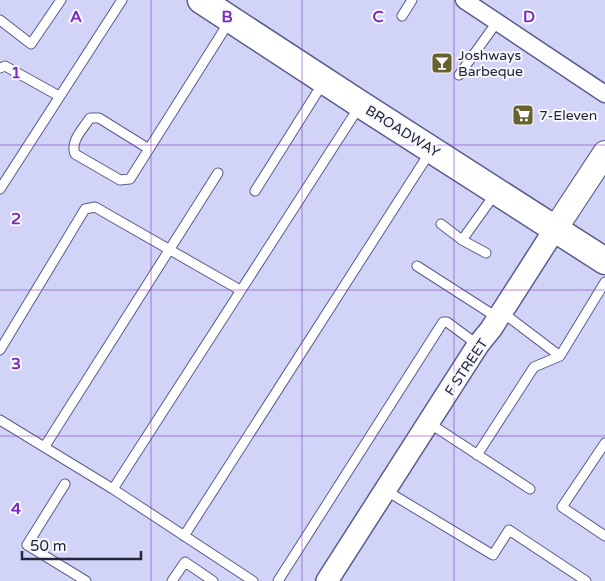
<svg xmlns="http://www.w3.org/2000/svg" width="605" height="581" font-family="'Varela Round',sans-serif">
  <rect width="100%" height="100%" fill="#d1d4f6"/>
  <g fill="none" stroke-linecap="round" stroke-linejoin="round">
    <g stroke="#595c8d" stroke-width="11">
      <path id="service" d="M 402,16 L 412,0
        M 0,20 L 31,44 L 61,0
        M 0,68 L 5,66 L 59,96
        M 459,75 L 497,22
        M 149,149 L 99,118 L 90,118 C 83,129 70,141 75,154 L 120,180 L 130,179 L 229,22
        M 0,189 L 122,0
        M 255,191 L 323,83
        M 441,224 L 462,240 L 486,253
        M 462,240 L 495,194
        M 417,266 L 498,318
        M 502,312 L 560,356
        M 0,350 L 85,209 L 95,207 L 240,290
        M 0,420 L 113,489 L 253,581
        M 429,423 L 530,489
        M 605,443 L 562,507 L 605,536
        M 45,446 L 218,173
        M 477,455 L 534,367 L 560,356 L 605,282
        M 65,484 L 27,545 L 86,581
        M 113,489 L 359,107
        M 385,490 L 493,555 L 509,530 L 586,581
        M 184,536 L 430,152
        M 172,581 L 185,562 L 213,581
        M 278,581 L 443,322 L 447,322 L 478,345"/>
    </g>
    <g stroke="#595c8d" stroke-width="19">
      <path id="minor" d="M 464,0 L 605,94"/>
    </g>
    <g stroke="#595c8d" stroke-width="24">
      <path id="tertiary" d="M 327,581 L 478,345 L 491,329 L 555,229"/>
    </g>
    <g stroke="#595c8d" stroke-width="26">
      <path id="secondary" d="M 555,229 L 605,153"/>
    </g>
    <g stroke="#595c8d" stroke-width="29">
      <path id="primary" d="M 201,0 L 360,104 L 605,261"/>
    </g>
    <use href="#service" stroke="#fff" stroke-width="9"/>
    <use href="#minor" stroke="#fff" stroke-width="16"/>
    <use href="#tertiary" stroke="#fff" stroke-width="21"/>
    <use href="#secondary" stroke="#fff" stroke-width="24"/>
    <use href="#primary" stroke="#fff" stroke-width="26"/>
  </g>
  <path fill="none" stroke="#7b2cbf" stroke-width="1" stroke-opacity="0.55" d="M 151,0 L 151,581M 302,0 L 302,581M 454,0 L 454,581M 0,145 L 605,145M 0,290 L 605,290M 0,436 L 605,436"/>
  <defs>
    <g id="bar-square" transform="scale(1.125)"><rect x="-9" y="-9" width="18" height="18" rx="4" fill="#69612e" stroke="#f7f8fd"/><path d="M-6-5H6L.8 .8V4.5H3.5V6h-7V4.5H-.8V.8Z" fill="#fff"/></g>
    <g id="supermarket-square" transform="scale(1.125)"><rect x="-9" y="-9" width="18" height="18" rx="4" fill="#69612e" stroke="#f7f8fd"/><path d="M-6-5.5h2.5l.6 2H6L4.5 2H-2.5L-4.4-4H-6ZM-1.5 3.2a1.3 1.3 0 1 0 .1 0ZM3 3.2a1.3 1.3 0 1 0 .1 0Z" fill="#fff"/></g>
  </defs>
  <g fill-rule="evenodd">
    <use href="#bar-square" x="442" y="63"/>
    <use href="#supermarket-square" x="523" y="115"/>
  </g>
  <g text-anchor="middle" stroke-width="4" stroke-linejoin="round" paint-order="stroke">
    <g font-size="14" fill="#23253a" stroke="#f7f8fd" text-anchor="start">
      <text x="458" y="60">Joshways<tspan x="458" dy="16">Barbeque</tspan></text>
      <text x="539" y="120">7-Eleven</text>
    </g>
    <g font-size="14" fill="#23253a" stroke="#f7f8fd">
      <text transform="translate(403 131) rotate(32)" y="5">BROADWAY</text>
      <text transform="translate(466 367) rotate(-56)" y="5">F STREET</text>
    </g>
  </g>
  <g font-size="16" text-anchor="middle" font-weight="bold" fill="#7b2cbf" stroke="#f7f8fd" stroke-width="4" stroke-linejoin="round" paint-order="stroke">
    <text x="76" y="22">A</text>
    <text x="227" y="22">B</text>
    <text x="378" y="22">C</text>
    <text x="529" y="22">D</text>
    <text x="16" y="78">1</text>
    <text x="16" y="224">2</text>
    <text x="16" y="369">3</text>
    <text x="16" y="514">4</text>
  </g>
  <path d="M22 551v8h119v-8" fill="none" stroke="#23253a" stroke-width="2.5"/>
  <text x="30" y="551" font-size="15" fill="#23253a" stroke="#f7f8fd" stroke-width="4" paint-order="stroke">50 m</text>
</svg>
